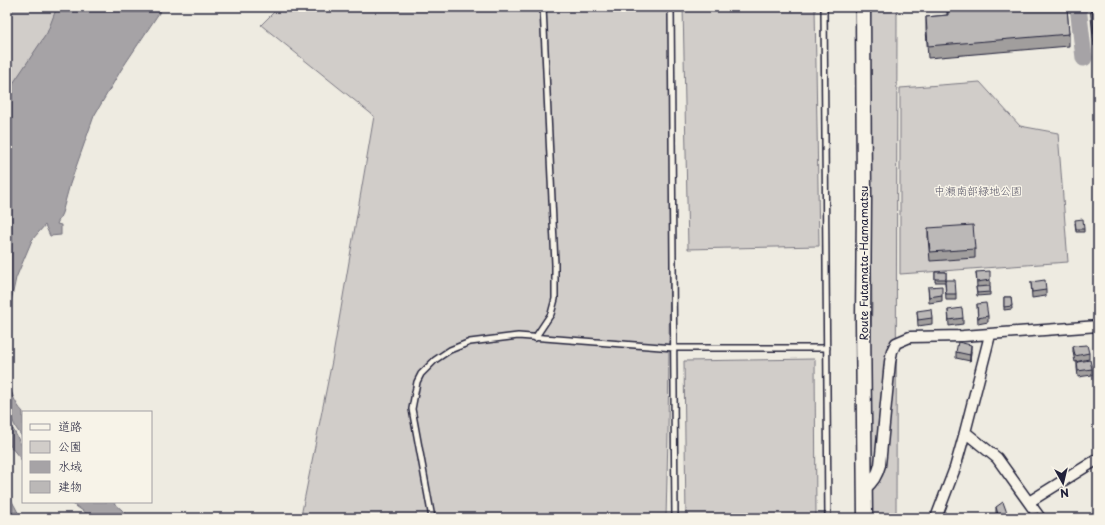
<svg xmlns="http://www.w3.org/2000/svg" width="1105" height="525" font-family="'Playpen Sans','Klee One',sans-serif">
  <rect width="100%" height="100%" fill="#eeebe1"/>
  <filter id="ink" filterUnits="userSpaceOnUse"><feTurbulence type="fractalNoise" baseFrequency=".025" numOctaves="2"/><feDisplacementMap in="SourceGraphic" scale="8" xChannelSelector="R" yChannelSelector="G"/><feConvolveMatrix kernelMatrix="1 2 1 2 8 2 1 2 1" color-interpolation-filters="sRGB"/></filter>
  <g filter="url(#ink)">
    <path fill="#d1cdc9" stroke="#7a7882" d="M 7,7 L 63,7 L 7,124 Z
      M 279,7 L 670,7 L 672,68 L 668,435 L 666,518 L 302,518 L 302,511 L 332,361 L 374,116 L 261,25 Z
      M 683,7 L 815,7 L 819,246 L 688,249 Z
      M 868,7 L 897,7 L 896,518 L 871,518 L 870,357 L 872,307 Z
      M 980,82 L 1020,126 L 1058,133 L 1068,262 L 900,274 L 900,88 Z
      M 815,359 L 816,518 L 686,518 L 684,361 Z"/>
    <path fill="#a6a3a6" stroke="#716f7b" d="M 57,7 L 163,7 L 121,70 L 94,116 L 70,184 L 62,213 L 57,224 L 61,225 L 61,235 L 50,236 L 45,225 L 32,240 L 16,278 L 7,320 L 7,101 L 14,82 L 47,33 Z
      M 7,376 C 10,389 14,403 23,412 L 23,438 L 16,428 L 7,409 Z
      M 13,429 L 23,448 L 23,462 L 7,442 L 7,431 Z
      M 7,492 L 21,518 L 12,518 L 7,511 Z
      M 70,502 L 113,502 L 122,510 L 128,518 L 93,518 Z"/>
    <g fill="none" stroke-linecap="round" stroke-linejoin="round">
      <path stroke="#a6a3a6" stroke-width="17" d="M 1078,7 L 1084,58"/>
      <g stroke="#22223b" stroke-width="8">
        <path id="service" d="M 671,7 L 675,518
          M 824,7 L 828,518
          M 535,338 L 551,314 L 555,299 L 555,264 L 543,7
          M 432,518 L 412,409 L 417,382 L 421,374 L 435,360 L 450,350 L 470,342 L 518,336 L 674,348 L 827,348"/>
      </g>
      <g stroke="#22223b" stroke-width="13">
        <path id="minor" d="M 965,432 L 997,458 L 1040,518
          M 865,489 C 873,482 877,476 880,465 L 890,362 L 892,351 L 896,343 L 910,337 L 963,336 L 1098,326
          M 1029,502 L 1098,459
          M 936,518 L 955,468 L 964,436 L 990,335"/>
      </g>
      <g stroke="#22223b" stroke-width="17">
        <path id="secondary" d="M 863,7 L 864,200 L 863,321 L 865,518"/>
      </g>
      <use href="#service" stroke="#f7f3e8" stroke-width="5"/>
      <use href="#minor" stroke="#f7f3e8" stroke-width="10"/>
      <use href="#secondary" stroke="#f7f3e8" stroke-width="14"/>
    </g>
    <path fill="#a19e9d" stroke="#22223b" d="M 947,7 L 1067,7 L 1069,34 L 1069,46 L 928,58 L 926,29 L 926,17 L 947,15 Z
      M 1090,7 L 1098,7 L 1098,45 L 1094,46 Z
      M 1075,223 L 1084,229 L 1084,232 L 1076,232 Z
      M 928,228 L 975,249 L 975,258 L 930,261 L 928,237 Z
      M 935,272 L 946,272 L 946,280 L 956,294 L 956,300 L 946,300 L 945,282 L 935,282 Z
      M 976,272 L 990,280 L 990,295 L 977,296 L 976,287 L 977,287 Z
      M 1031,282 L 1046,290 L 1046,296 L 1032,298 Z
      M 928,287 L 942,295 L 942,301 L 929,303 Z
      M 1004,297 L 1011,297 L 1012,309 L 1004,310 Z
      M 977,304 L 988,316 L 988,322 L 978,324 Z
      M 948,310 L 963,318 L 963,324 L 949,326 Z
      M 917,311 L 932,318 L 932,324 L 918,326 Z
      M 1073,346 L 1089,353 L 1089,359 L 1075,362 L 1073,352 Z
      M 971,351 L 970,361 L 956,358 L 956,352 Z
      M 1077,362 L 1092,369 L 1092,375 L 1078,377 L 1077,368 Z
      M 996,507 L 1008,518 L 997,518 L 996,513 Z"/>
    <path fill="#838180" stroke="#22223b" d="M 971,345 L 971,351 L 970,361 L 970,355 Z
      M 1008,516 L 1008,518 L 999,518 Z"/>
    <path fill="#bbb8b7" stroke="#22223b" d="M 948,7 L 1067,7 L 1069,34 L 928,46 L 926,17 L 948,15 Z
      M 1092,7 L 1098,7 L 1098,34 L 1094,34 Z
      M 1083,219 L 1084,229 L 1076,229 L 1075,220 Z
      M 973,225 L 975,249 L 930,252 L 928,228 Z
      M 990,271 L 990,280 L 977,282 L 976,272 Z
      M 935,272 L 946,272 L 946,279 L 935,279 Z
      M 945,280 L 955,280 L 956,294 L 946,294 Z
      M 1045,280 L 1046,290 L 1032,292 L 1031,282 Z
      M 942,286 L 942,295 L 929,297 L 928,287 Z
      M 990,286 L 990,292 L 977,293 L 976,287 Z
      M 1004,297 L 1011,297 L 1012,306 L 1004,307 Z
      M 986,303 L 988,316 L 978,318 L 977,304 Z
      M 962,308 L 963,318 L 949,320 L 948,310 Z
      M 931,309 L 932,318 L 918,320 L 917,311 Z
      M 958,342 L 971,345 L 970,355 L 956,352 Z
      M 1087,345 L 1089,353 L 1075,356 L 1073,346 Z
      M 1090,360 L 1092,369 L 1078,371 L 1077,362 Z
      M 1003,502 L 1008,516 L 999,518 L 996,507 Z
      M 1038,513 L 1040,518 L 1025,518 L 1025,517 Z"/>
  </g>
  <g text-anchor="middle" stroke-width="3" stroke-linejoin="round" paint-order="stroke">
    <g font-size="11" fill="#575566" stroke="#f7f3e8">
      <text x="978" y="195">中瀬南部緑地公園</text>
    </g>
    <g font-size="11" fill="#22223b" stroke="#f7f3e8">
      <text transform="translate(864 263) rotate(-90)" y="4">Route Futamata-Hamamatsu</text>
    </g>
  </g>
  <rect width="1105" height="525" fill="none" stroke="#f7f3e8" stroke-width="24"/>
  <rect x="12" y="12" width="1081" height="501" fill="none" stroke="#22223b" stroke-width="1.5" filter="url(#ink)"/>
  <rect x="22" y="411" width="130" height="92" fill="#f7f3e8" stroke="#a29fa3"/>
  <rect x="30" y="424" width="20" height="6" fill="#f7f3e8" stroke="#a29fa3"/>
  <text x="58" y="431" font-size="12" fill="#22223b">道路</text>
  <rect x="30" y="441" width="20" height="12" fill="#d1cdc9" stroke="#a29fa3"/>
  <text x="58" y="451" font-size="12" fill="#22223b">公園</text>
  <rect x="30" y="461" width="20" height="12" fill="#a6a3a6" stroke="#a29fa3"/>
  <text x="58" y="471" font-size="12" fill="#22223b">水域</text>
  <rect x="30" y="481" width="20" height="12" fill="#bbb8b7" stroke="#a29fa3"/>
  <text x="58" y="491" font-size="12" fill="#22223b">建物</text>
  <g transform="translate(1063 483) rotate(172)" stroke="#f7f3e8" stroke-width="3" paint-order="stroke">
  <path d="M0-3L7 15L0 10L-7 15Z" fill="#22223b"/>
  <text y="-6" font-size="11" font-weight="bold" text-anchor="middle" fill="#22223b">N</text>
  </g>
</svg>
